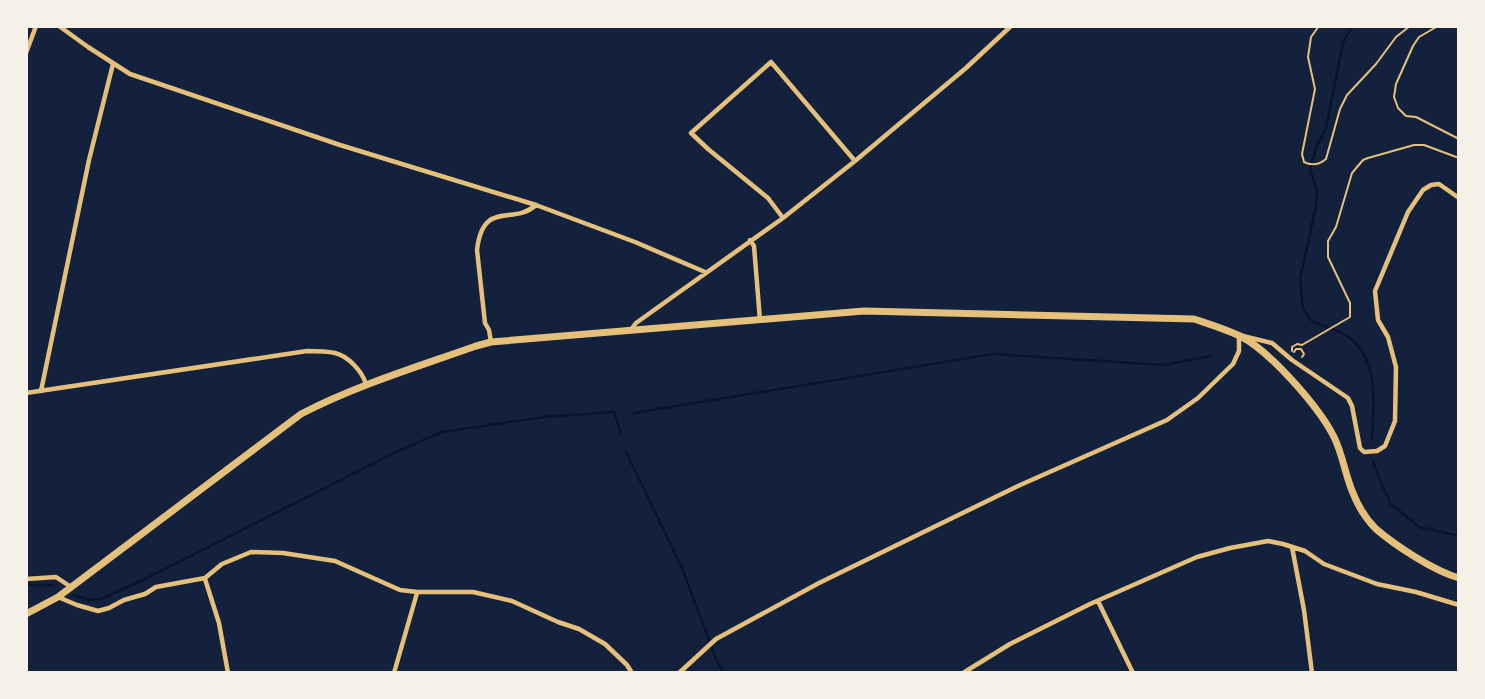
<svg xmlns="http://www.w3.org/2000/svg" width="1485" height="699" font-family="Mulish,sans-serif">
  <rect width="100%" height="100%" fill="#14213d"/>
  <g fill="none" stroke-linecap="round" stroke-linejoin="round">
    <path stroke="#0b132b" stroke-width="2.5" d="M 1352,26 L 1343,43 L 1326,128 L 1316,148 L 1310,169 L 1317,191 L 1316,206 L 1300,279 L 1303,308 L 1310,319 L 1314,322 C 1326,327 1341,331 1350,338 C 1379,361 1374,406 1372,439
      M 634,413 L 993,354 L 1164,365 L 1211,356
      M 626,452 L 682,568 L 715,656 L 723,673
      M 1373,462 L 1381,483 L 1391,504 L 1419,527 L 1459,536
      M 26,585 L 52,585
      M 74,595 L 89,600 L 101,599 L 143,580 L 396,452 L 442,432 L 544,417 L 614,412 L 621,433"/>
    <path stroke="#e5c07b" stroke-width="2" d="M 1319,26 L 1311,37 L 1308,57 L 1315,89 L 1302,154 L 1304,162 C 1312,166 1319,165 1326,159 L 1340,109 L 1347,95 L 1376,64 L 1396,37 L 1410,26
      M 1438,26 L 1419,37 L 1413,46 L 1396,84 L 1394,97 L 1398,108 L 1406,116 L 1416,117 L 1459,139
      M 1292,351 L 1292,347 L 1297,344 L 1302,345 L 1350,317 L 1350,303 L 1328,257 L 1328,241 L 1336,227 L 1352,173 L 1363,160 L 1368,158 L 1414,145 L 1424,145 L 1459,158
      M 1294,352 L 1296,349 L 1301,349 L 1304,354 L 1302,357"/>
    <path stroke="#e5c07b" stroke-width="4.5" d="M 59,26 L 88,47 L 130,74 L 340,145 L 536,205 L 635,242 L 705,272
      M 26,53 L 36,26
      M 783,218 L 768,198 L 708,149 L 691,133 L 771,62 L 855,161
      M 750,240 L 754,246 L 760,320
      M 630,331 L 636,323 L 783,218 L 855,161 L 966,68 L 1011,26
      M 491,342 L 489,330 L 485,323 L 477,250 C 483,199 513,226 536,205
      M 41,391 L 89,160 L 113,64
      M 26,393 L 307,351 C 316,351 326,351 335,353 C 348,356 362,371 366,384
      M 1292,547 L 1304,610 L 1312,673
      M 26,579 L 56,577 L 71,587
      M 205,579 L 219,623 L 228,673
      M 58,597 L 77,605 L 98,611 L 109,608 L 124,600 L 145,594 L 156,587 L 205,578 L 222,564 L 251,552 L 283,553 L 335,561 L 400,590 L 417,592 L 473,592 L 512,601 L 558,622 L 579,629 L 605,644 L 627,665 L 632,673
      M 1098,601 L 1133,673
      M 394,673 L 417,593
      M 679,673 L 716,639 L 819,583 L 1018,486 L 1167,420 L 1198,398 L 1233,364 L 1239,351 L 1239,335 L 1272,343 L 1292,360 L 1348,398 L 1352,406 L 1360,448 L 1364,452 L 1377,451 L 1385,446 L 1395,421 L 1396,367 L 1388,337 L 1378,320 L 1375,291 L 1408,212 L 1423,190 L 1431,185 L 1439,184 L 1459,198
      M 963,673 L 1010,644 L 1090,604 L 1197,557 L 1230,548 L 1268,541 L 1283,544 L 1305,551 L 1324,564 L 1377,584 L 1416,592 L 1459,605"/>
    <path stroke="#e5c07b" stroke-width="7" d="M 26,614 L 58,597 L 301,414 C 357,385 417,367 476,346 L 491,342 L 864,311 L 1194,319 C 1209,324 1225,329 1240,336 C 1270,351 1319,407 1334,437 C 1343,455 1345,475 1353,493 C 1358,506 1366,519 1376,529 C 1396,546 1434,571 1459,578"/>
  </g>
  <rect width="1485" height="699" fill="none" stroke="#f6f1e7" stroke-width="56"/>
</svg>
